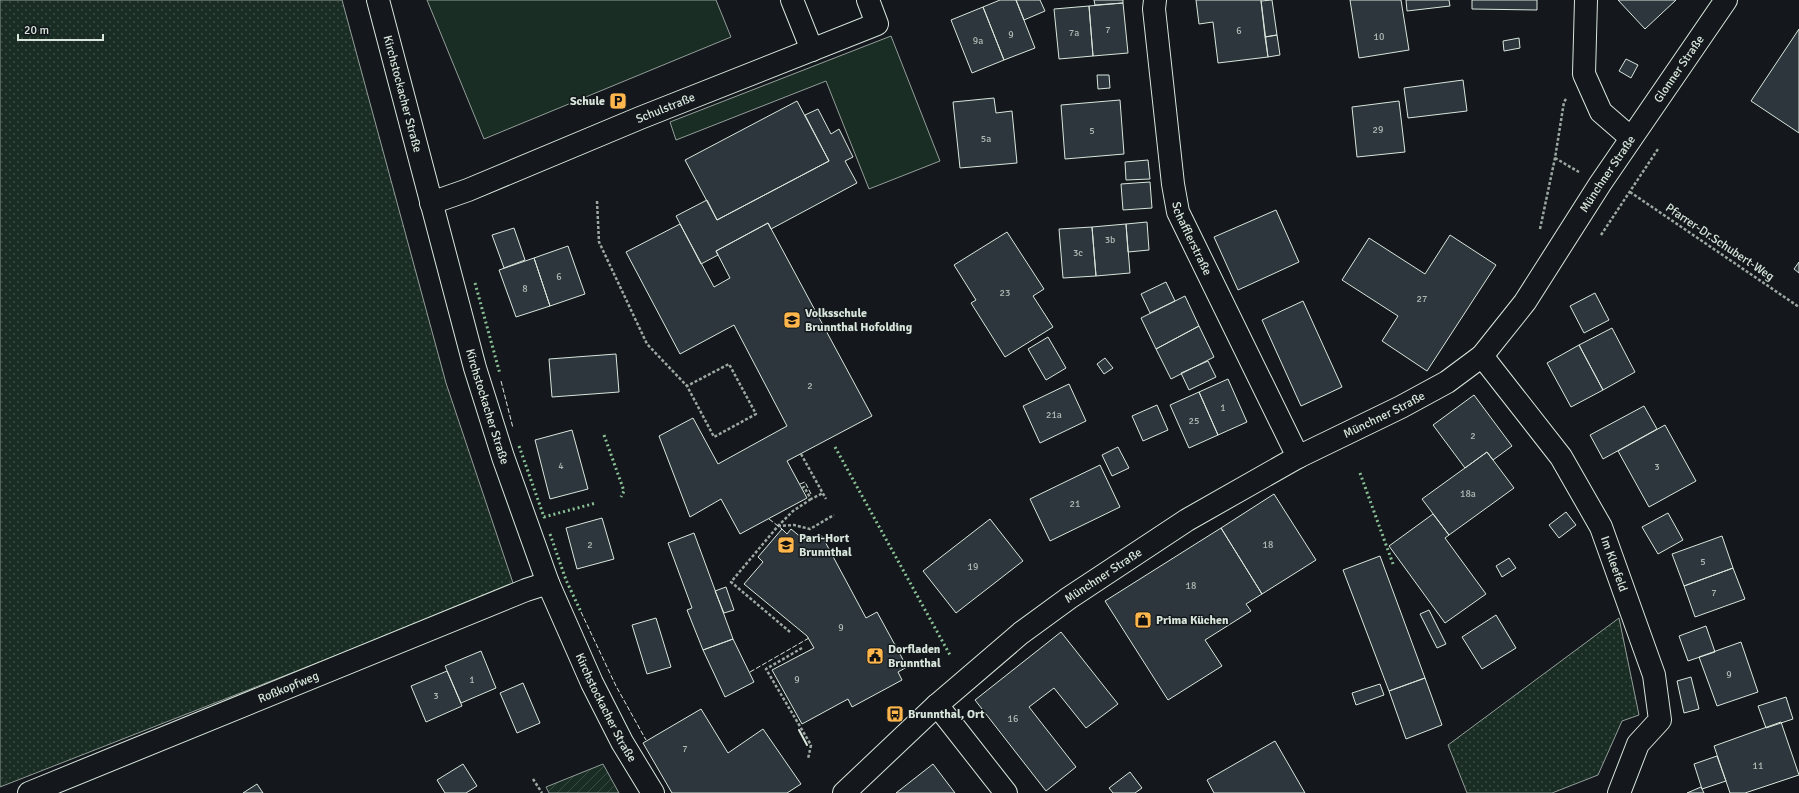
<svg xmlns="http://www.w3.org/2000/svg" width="1799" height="793" font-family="Signika,sans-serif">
  <defs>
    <pattern id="grass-dots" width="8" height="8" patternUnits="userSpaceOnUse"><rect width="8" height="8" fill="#1a2d24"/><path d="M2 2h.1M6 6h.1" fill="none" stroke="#3b4b43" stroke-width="1.8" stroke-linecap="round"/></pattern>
    <pattern id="garden-furrows" width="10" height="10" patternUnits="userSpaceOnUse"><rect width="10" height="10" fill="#1a2d24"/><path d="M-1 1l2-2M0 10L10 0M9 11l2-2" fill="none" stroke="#3b4b43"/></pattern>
  </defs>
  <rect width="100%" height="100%" fill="#14181c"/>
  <path fill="url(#grass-dots)" stroke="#939e99" d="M 0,0 L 342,0 L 446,383 L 514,586 L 0,787 Z
    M 1619,618 L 1639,715 L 1622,721 L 1598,775 L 1552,793 L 1467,793 L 1448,745 Z"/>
  <path fill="url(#garden-furrows)" stroke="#939e99" d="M 603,764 L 619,793 L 549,793 L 546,787 Z"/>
  <path fill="#1a2d24" stroke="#939e99" d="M 427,0 L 716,0 L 731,37 L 484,139 Z
    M 891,36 L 940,161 L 869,189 L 826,81 L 676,140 L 670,122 Z"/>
  <path fill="#2c363c" stroke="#d8e6dc" d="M 1000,0 L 1016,0 L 1035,48 L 1004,60 L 983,7 Z
    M 1016,0 L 1040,0 L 1045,11 L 1024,20 Z
    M 1094,0 L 1123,0 L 1123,3 L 1095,5 Z
    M 1196,0 L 1261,0 L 1268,57 L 1218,63 L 1213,22 L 1199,24 Z
    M 1272,0 L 1277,35 L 1265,37 L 1261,1 Z
    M 1350,0 L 1401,0 L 1409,50 L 1359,58 Z
    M 1406,0 L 1449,0 L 1450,6 L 1407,11 Z
    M 1472,0 L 1537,0 L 1537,10 L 1472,9 Z
    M 1618,0 L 1676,0 L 1645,29 Z
    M 1123,3 L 1128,53 L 1093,56 L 1089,6 Z
    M 1089,6 L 1093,56 L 1059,59 L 1054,9 Z
    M 983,7 L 1004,60 L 972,73 L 951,20 Z
    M 1799,29 L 1799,133 L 1751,101 Z
    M 1277,35 L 1280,55 L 1268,57 L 1265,37 Z
    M 1519,38 L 1520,48 L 1504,51 L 1503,41 Z
    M 1626,59 L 1638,65 L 1631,78 L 1619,71 Z
    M 1097,75 L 1109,75 L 1110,88 L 1098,89 Z
    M 1463,80 L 1467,111 L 1408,118 L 1404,88 Z
    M 994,98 L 996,113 L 1012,111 L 1017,163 L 960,168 L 953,102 Z
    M 1120,100 L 1124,154 L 1065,159 L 1061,105 Z
    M 797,101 L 829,161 L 717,220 L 685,160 Z
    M 1399,101 L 1405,152 L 1357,157 L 1352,107 Z
    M 818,109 L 831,134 L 839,129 L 853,157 L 845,161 L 857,183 L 771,229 L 768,223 L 716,251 L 718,255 L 701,264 L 676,216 L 707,200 L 717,220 L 829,161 L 805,115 Z
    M 1148,160 L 1150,179 L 1126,180 L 1125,162 Z
    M 1150,182 L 1152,208 L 1123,210 L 1121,184 Z
    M 1276,210 L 1299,262 L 1238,290 L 1214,237 Z
    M 1147,222 L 1149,250 L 1128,252 L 1126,224 Z
    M 768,223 L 872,416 L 787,461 L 807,498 L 740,534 L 721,499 L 690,517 L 659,436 L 693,418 L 718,464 L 787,426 L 734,325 L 680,354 L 626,252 L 680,224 L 714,287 L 730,278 L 716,251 Z
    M 1126,224 L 1130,273 L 1096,276 L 1092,227 Z
    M 1092,227 L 1096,276 L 1063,278 L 1059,229 Z
    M 514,228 L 525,260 L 504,268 L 492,235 Z
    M 1007,232 L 1044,289 L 1033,296 L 1053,327 L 1005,357 L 971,303 L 976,300 L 954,265 Z
    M 1450,235 L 1496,265 L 1427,371 L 1382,341 L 1398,316 L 1342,280 L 1369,238 L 1425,274 Z
    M 568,246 L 585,294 L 550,306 L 534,258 Z
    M 534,258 L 550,306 L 516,317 L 499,270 Z
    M 1799,262 L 1799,273 L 1794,269 Z
    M 1166,282 L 1175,301 L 1150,313 L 1141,294 Z
    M 1595,293 L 1609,320 L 1584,333 L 1570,306 Z
    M 1185,296 L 1199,326 L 1156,349 L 1141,318 Z
    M 1303,301 L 1342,387 L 1301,406 L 1262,320 Z
    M 1199,326 L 1214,357 L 1171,379 L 1156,349 Z
    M 1612,328 L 1635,372 L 1603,390 L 1579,345 Z
    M 1048,337 L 1066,368 L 1046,380 L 1028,349 Z
    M 1579,345 L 1603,390 L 1571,407 L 1547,363 Z
    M 616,354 L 619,392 L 552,397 L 549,359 Z
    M 1105,358 L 1113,368 L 1104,374 L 1097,364 Z
    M 1208,361 L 1216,377 L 1189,390 L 1181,373 Z
    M 1228,379 L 1247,422 L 1218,435 L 1199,392 Z
    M 1069,384 L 1086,421 L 1040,443 L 1023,406 Z
    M 1199,392 L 1218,435 L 1189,448 L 1170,405 Z
    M 1474,395 L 1512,446 L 1493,460 L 1487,452 L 1465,468 L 1433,425 Z
    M 1157,405 L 1168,430 L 1143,441 L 1132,416 Z
    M 1644,406 L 1657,429 L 1603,459 L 1590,435 Z
    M 1665,425 L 1696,481 L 1649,507 L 1618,451 Z
    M 572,430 L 588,489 L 550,499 L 535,440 Z
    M 1118,447 L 1129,468 L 1112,476 L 1102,455 Z
    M 1487,452 L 1514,488 L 1449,535 L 1422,499 Z
    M 1100,465 L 1120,507 L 1050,541 L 1030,499 Z
    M 1274,494 L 1316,560 L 1262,594 L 1221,528 Z
    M 1566,512 L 1576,525 L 1559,538 L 1549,525 Z
    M 1668,513 L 1683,540 L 1658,554 L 1642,527 Z
    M 1433,514 L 1449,535 L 1445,538 L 1486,594 L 1445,623 L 1389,546 Z
    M 602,518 L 614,559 L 577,569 L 566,528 Z
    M 990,519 L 1023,561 L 956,613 L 923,571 Z
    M 1221,528 L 1262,594 L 1246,604 L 1251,611 L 1205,640 L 1222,666 L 1168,700 L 1105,601 Z
    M 782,529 L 787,534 L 791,529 L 808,543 L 822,536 L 866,618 L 877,612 L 907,667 L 898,672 L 902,680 L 852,707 L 848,699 L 802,724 L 772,670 L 814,648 L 807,636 L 744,584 L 763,562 L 758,557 Z
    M 694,533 L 733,639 L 703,650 L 687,610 L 692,608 L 668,543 Z
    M 1722,536 L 1733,568 L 1684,586 L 1672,554 Z
    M 1380,556 L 1425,678 L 1389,691 L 1343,570 Z
    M 1509,558 L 1516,568 L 1502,577 L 1496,566 Z
    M 1733,568 L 1745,599 L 1695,617 L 1684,586 Z
    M 726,587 L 734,610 L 724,613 L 715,591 Z
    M 1429,610 L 1446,644 L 1437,648 L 1420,614 Z
    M 1496,615 L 1516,648 L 1482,669 L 1462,637 Z
    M 656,618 L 671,667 L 647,674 L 632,625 Z
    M 1706,626 L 1715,652 L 1688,661 L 1679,636 Z
    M 1061,632 L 1118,704 L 1086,728 L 1054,688 L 1029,707 L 1076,767 L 1046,791 L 975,700 Z
    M 733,639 L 754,682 L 725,697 L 703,650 Z
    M 1741,642 L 1758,692 L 1717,706 L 1699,657 Z
    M 481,651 L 496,688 L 461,703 L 445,666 Z
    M 447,671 L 462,706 L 426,722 L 411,686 Z
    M 1691,677 L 1699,709 L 1684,713 L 1677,681 Z
    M 1425,678 L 1442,725 L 1406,739 L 1389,691 Z
    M 523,683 L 540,723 L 517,733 L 500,693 Z
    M 1380,684 L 1384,695 L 1356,705 L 1352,693 Z
    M 1786,697 L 1793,719 L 1766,728 L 1758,706 Z
    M 701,709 L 728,753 L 763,729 L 801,784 L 787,793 L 672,793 L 643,743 Z
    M 1781,722 L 1799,775 L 1745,793 L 1730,793 L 1714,746 Z
    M 1275,741 L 1305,793 L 1214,793 L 1207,780 Z
    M 1717,756 L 1726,781 L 1702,789 L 1694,764 Z
    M 463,764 L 477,786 L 466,793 L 445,793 L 437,780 Z
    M 933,764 L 955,793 L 896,793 Z
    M 1130,772 L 1142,788 L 1135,793 L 1113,793 L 1109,788 Z
    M 257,784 L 263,793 L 243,793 Z
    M 1701,787 L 1704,793 L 1687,793 Z"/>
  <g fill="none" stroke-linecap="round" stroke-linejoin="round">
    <g stroke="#d8e6dc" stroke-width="24">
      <g id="street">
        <path id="s1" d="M 378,0 L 475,368 L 503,457 L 548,583 L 592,683 L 622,742 L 653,793"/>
        <path d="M 792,0 L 812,50"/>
        <path id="s2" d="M 1155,0 L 1154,9 L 1173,184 L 1178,212 L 1298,457"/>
        <path d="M 1586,0 L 1584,74 L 1601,112 L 1631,138"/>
        <path id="s3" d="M 431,203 L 468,190 L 640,118 L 877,24 L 868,0"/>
        <path id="s4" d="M 1482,356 L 1561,457 L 1601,527 L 1654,675 L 1660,720 L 1638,744 L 1619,793"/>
        <path d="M 937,705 L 1006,793"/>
        <path id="s5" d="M 29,793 L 526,590 L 548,583"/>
      </g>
    </g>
    <g stroke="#d8e6dc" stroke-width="24">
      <g id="secondary">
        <path id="s6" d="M 844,793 L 937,705 L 1021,633 L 1069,598 L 1187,520 L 1298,457 L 1401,407 L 1447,382 L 1482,356 L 1525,302 L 1600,184 L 1726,0"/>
      </g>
    </g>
    <path stroke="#9da8a2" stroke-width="2.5" stroke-dasharray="3 2" stroke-linecap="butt" d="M 1555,158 L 1579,172
      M 1630,192 L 1799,307
      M 597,201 L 599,242 L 647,344 L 687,386 L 714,437 L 756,414 L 729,364 L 687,386
      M 1540,229 L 1555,158 L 1564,102 L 1566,99
      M 1601,235 L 1658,149
      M 801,454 L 826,499
      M 802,488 L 804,487 L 811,499 L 823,493
      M 778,526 L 794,525 L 810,529 L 834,515
      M 790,632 L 731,582 L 778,526 L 793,511 L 811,499
      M 802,648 L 766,669 L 811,745 L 808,759
      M 533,779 L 542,793"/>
    <use href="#street" stroke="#14181c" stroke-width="22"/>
    <use href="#secondary" stroke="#14181c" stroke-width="22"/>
    <path stroke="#8ac095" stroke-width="3" stroke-dasharray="2 3" stroke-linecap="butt" d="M 475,283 L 500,374
      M 604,435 L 624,491 L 621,497
      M 519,446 L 544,517 L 596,503
      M 835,447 L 950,655
      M 1360,473 L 1393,564
      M 550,534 L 566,580 L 581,612"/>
    <path stroke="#d8e6dc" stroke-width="1" stroke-dasharray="5 2" stroke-linecap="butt" d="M 501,381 L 513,428
      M 800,484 L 805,482 L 811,494
      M 769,519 L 782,529
      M 581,612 L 616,686 L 646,740
      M 750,672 L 809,638"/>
    <path stroke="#d8e6dc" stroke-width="2" d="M 799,730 L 807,745"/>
  </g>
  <defs>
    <g id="parking-square" transform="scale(0.9)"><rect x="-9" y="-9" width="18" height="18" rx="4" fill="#ffb74d" stroke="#14181c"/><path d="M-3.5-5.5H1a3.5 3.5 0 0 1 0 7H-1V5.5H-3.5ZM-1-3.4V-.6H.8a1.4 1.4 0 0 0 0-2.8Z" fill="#111"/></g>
    <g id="school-square" transform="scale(0.9)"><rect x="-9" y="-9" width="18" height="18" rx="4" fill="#ffb74d" stroke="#14181c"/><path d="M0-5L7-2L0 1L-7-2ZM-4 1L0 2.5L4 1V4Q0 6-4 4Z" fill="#111"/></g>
    <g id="shop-square" transform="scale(0.9)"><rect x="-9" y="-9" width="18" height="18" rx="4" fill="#ffb74d" stroke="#14181c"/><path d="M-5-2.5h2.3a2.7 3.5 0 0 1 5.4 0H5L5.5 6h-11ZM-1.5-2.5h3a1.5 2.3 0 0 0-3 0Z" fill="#111"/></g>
    <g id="civic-square" transform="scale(0.9)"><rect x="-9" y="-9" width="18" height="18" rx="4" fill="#ffb74d" stroke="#14181c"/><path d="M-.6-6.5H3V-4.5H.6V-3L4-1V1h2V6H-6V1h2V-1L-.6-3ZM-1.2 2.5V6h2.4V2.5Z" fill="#111"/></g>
    <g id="bus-square" transform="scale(0.9)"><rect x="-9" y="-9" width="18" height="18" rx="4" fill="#ffb74d" stroke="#14181c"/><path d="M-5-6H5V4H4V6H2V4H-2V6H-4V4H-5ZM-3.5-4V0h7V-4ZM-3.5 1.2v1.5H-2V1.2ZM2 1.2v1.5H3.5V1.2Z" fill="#111"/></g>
  </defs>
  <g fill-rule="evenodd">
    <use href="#parking-square" x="618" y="101"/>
    <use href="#school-square" x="792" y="320"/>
    <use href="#school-square" x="786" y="545"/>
    <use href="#shop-square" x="1143" y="620"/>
    <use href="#civic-square" x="875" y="656"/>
    <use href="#bus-square" x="895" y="714"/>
  </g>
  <g text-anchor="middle" stroke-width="3" stroke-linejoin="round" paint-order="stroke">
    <g font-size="10" fill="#adbab4">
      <text x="1108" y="33">7</text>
      <text x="1239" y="34">6</text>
      <text x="1074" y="36">7a</text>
      <text x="1011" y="38">9</text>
      <text x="1379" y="40">10</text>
      <text x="978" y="44">9a</text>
      <text x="1378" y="133">29</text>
      <text x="1092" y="134">5</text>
      <text x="986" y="142">5a</text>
      <text x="1110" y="243">3b</text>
      <text x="1078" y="256">3c</text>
      <text x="559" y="280">6</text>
      <text x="525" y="292">8</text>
      <text x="1005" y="296">23</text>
      <text x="1422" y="302">27</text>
      <text x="810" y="389">2</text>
      <text x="1223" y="411">1</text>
      <text x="1054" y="418">21a</text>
      <text x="1194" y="424">25</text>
      <text x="1473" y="439">2</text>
      <text x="561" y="469">4</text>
      <text x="1657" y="470">3</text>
      <text x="1468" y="497">18a</text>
      <text x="1075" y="507">21</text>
      <text x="590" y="548">2</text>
      <text x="1268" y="548">18</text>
      <text x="1703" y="565">5</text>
      <text x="973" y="570">19</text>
      <text x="1191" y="589">18</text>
      <text x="1714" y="596">7</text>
      <text x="841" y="631">9</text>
      <text x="1729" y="678">9</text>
      <text x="472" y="683">1</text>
      <text x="797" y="683">9</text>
      <text x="436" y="699">3</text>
      <text x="1013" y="722">16</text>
      <text x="685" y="752">7</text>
      <text x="1758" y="769">11</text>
    </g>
    <g font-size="12" fill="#d8e6dc" stroke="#14181c">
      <text dy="4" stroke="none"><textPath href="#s6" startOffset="1126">Glonner Straße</textPath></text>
      <text dy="4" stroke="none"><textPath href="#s1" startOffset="97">Kirchstockacher Straße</textPath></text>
      <text dy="4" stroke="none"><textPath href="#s3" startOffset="253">Schulstraße</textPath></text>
      <text dy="4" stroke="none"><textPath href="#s6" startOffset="999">Münchner Straße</textPath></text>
      <text dy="4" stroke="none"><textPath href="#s2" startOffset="243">Schafflerstraße</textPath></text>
      <text transform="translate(1720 242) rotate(34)" y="4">Pfarrer-Dr.Schubert-Weg</text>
      <text dy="4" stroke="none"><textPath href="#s1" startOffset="421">Kirchstockacher Straße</textPath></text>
      <text dy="4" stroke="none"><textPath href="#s6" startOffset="663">Münchner Straße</textPath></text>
      <text dy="4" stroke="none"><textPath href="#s4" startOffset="248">Im Kleefeld</textPath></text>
      <text dy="4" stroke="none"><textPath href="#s6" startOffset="339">Münchner Straße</textPath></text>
      <text dy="4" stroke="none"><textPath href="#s5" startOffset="280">Roßkopfweg</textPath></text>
      <text dy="4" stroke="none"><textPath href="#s1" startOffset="745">Kirchstockacher Straße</textPath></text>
    </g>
    <g font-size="12" font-weight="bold" fill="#d8e6dc" stroke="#14181c" text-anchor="start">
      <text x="605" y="105" text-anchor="end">Schule</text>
      <text x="805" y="317">Volksschule<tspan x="805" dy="14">Brunnthal Hofolding</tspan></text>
      <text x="799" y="542">Pari-Hort<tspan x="799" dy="14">Brunnthal</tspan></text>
      <text x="1156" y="624">Prima Küchen</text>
      <text x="888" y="653">Dorfladen<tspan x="888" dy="14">Brunnthal</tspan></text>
      <text x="908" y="718">Brunnthal, Ort</text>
    </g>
  </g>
  <path d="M18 34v6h85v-6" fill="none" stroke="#d8e6dc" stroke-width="2"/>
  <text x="24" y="34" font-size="12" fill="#d8e6dc" stroke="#14181c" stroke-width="3" paint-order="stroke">20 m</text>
</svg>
